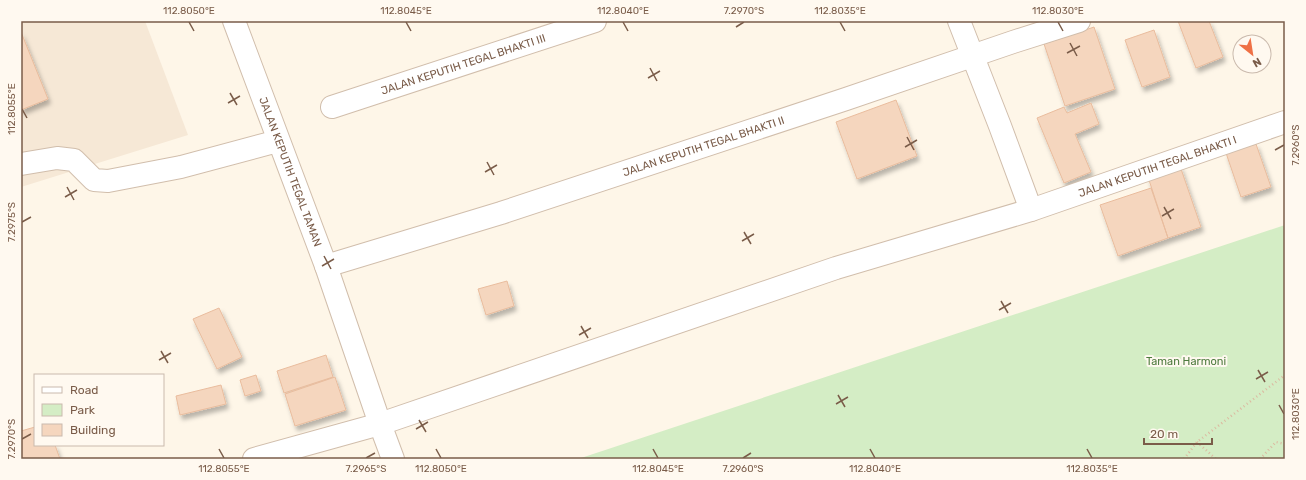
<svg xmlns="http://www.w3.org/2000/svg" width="1306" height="480" font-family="Rubik,sans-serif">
  <defs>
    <filter id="shadow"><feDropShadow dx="2.5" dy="4.5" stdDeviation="2" flood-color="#0004"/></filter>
  </defs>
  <rect width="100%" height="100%" fill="#fef6e8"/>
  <path fill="#f6e8d6" d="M 21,21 L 145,21 L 188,135 L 21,187 Z"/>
  <path fill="#d4edc5" d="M 1285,225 L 1285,459 L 578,459 Z"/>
  <path fill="#f5d6be" stroke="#e9bc9d" filter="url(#shadow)" d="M 1178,21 L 1209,21 L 1223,57 L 1196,68 Z
    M 1094,27 L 1115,89 L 1065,106 L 1044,44 Z
    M 1154,30 L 1170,77 L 1142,87 L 1125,40 Z
    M 21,32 L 48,99 L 21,110 Z
    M 896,100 L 917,156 L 857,179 L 836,122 Z
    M 1091,103 L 1099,124 L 1075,134 L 1091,172 L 1064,183 L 1037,118 L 1064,107 L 1067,113 Z
    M 1256,144 L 1271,187 L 1241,197 L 1226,153 Z
    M 1180,166 L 1201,227 L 1168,238 L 1148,177 Z
    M 1151,188 L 1168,238 L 1118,256 L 1100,205 Z
    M 507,281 L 514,306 L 486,315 L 478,289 Z
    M 219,308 L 242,357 L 217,369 L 193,319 Z
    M 326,355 L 333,377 L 284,393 L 277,371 Z
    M 256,375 L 261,391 L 245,396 L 240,380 Z
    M 335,377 L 346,410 L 295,426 L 285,394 Z
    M 221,385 L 226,404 L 180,415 L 176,396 Z
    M 35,427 L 35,445 L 55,445 L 60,459 L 21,459 L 21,431 Z"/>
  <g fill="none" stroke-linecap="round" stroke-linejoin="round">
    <g stroke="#d1beac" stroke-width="24">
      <g id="street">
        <path id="s1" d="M 234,21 L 326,266 L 380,424 L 393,459"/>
        <path d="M 959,21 L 1000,126 L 1031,210"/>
        <path id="s2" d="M 332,107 L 595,21"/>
        <path d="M 21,164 L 57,158 L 74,160 L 94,180 L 108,181 L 181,167 L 278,141"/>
        <path id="s3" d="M 326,266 L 501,213 L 846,99 L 1013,42 L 1079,21"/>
        <path id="s4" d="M 254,459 L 380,424 L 836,268 L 1031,210 L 1285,122"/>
      </g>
    </g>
    <path stroke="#dbb9a0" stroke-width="2.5" stroke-dasharray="1 3" stroke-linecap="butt" d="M 1197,442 L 1216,459
      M 1184,459 L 1197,442 L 1285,375
      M 1260,459 L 1276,442 L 1285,444"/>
    <use href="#street" stroke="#fff" stroke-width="22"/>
  </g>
  <path fill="none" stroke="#7a5c49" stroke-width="1.5" d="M 189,22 L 194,31M 406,22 L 411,31M 623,22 L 628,31M 840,22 L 845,31M 1058,22 L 1063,31M 736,27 L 744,22M 1070,43 L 1077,56M 1067,53 L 1080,46M 650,68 L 657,81M 648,78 L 660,71M 230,93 L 237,105M 228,103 L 240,96M 22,109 L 27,118M 907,137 L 914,150M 905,147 L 917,140M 1275,150 L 1284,145M 487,162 L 494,175M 485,172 L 497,165M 67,187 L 74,200M 65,197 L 77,190M 1164,207 L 1171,219M 1162,216 L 1174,209M 22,222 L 31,217M 744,232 L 751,244M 742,241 L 754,234M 324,256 L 331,269M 322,266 L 334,259M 1001,301 L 1008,313M 999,310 L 1011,303M 581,326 L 588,338M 579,335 L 591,328M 161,351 L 168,363M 159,360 L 171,353M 1258,370 L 1265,382M 1256,379 L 1268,372M 838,395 L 845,407M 836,404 L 848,397M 1279,405 L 1284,414M 419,420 L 426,432M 416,429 L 428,422M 22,439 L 31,434M 219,449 L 224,458M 436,449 L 441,458M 653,449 L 658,458M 870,449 L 875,458M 1087,449 L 1092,458M 366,458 L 375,453M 743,458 L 751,453"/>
  <g text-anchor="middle" stroke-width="4" stroke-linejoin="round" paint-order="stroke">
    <g font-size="11" fill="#7a5c49" stroke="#fff9f0">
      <text dy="4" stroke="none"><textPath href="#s2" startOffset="138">JALAN KEPUTIH TEGAL BHAKTI III</textPath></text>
      <text dy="4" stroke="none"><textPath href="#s3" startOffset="396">JALAN KEPUTIH TEGAL BHAKTI II</textPath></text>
      <text dy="4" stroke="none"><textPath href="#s4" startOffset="950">JALAN KEPUTIH TEGAL BHAKTI I</textPath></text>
      <text dy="4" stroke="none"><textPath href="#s1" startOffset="161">JALAN KEPUTIH TEGAL TAMAN</textPath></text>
    </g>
    <g font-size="11" fill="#4d7a3d" stroke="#fff9f0">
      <text x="1186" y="365">Taman Harmoni</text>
    </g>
  </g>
  <rect width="1306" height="480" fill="none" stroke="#fff9f0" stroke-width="44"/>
  <rect x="34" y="374" width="130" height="72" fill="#fff9f0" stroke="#cabaad"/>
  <rect x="42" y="387" width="20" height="6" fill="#ffffff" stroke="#cabaad"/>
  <text x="70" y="394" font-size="12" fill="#7a5c49">Road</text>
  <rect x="42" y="404" width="20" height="12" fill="#d4edc5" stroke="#cabaad"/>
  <text x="70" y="414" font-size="12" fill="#7a5c49">Park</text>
  <rect x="42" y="424" width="20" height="12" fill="#f5d6be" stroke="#cabaad"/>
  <text x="70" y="434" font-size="12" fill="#7a5c49">Building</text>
  <g transform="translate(1252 54) rotate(150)"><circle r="19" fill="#fff9f0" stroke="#cabaad"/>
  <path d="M0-3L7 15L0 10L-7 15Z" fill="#ef7146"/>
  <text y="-6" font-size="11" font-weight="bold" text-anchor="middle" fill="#7a5c49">N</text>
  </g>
  <path d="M1144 438v6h68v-6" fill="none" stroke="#7a5c49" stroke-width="2"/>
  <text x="1150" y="438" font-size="12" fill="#7a5c49" stroke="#fff9f0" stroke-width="3" paint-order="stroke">20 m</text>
  <rect x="22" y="22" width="1262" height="436" fill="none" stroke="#7a5c49" stroke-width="1.5"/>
  <g font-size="10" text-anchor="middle" fill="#7a5c49">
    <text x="189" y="14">112.8050°E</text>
    <text x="406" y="14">112.8045°E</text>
    <text x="623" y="14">112.8040°E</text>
    <text x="744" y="14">7.2970°S</text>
    <text x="840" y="14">112.8035°E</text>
    <text x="1058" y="14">112.8030°E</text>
    <text transform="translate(11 109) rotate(-90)" y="4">112.8055°E</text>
    <text transform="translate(1295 145) rotate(-90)" y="4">7.2960°S</text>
    <text transform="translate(11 222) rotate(-90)" y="4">7.2975°S</text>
    <text transform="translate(1295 414) rotate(-90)" y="4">112.8030°E</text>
    <text transform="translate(11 439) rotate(-90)" y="4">7.2970°S</text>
    <text x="224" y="472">112.8055°E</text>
    <text x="366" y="472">7.2965°S</text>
    <text x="441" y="472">112.8050°E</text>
    <text x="658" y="472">112.8045°E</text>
    <text x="743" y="472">7.2960°S</text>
    <text x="875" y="472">112.8040°E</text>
    <text x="1092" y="472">112.8035°E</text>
  </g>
</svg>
